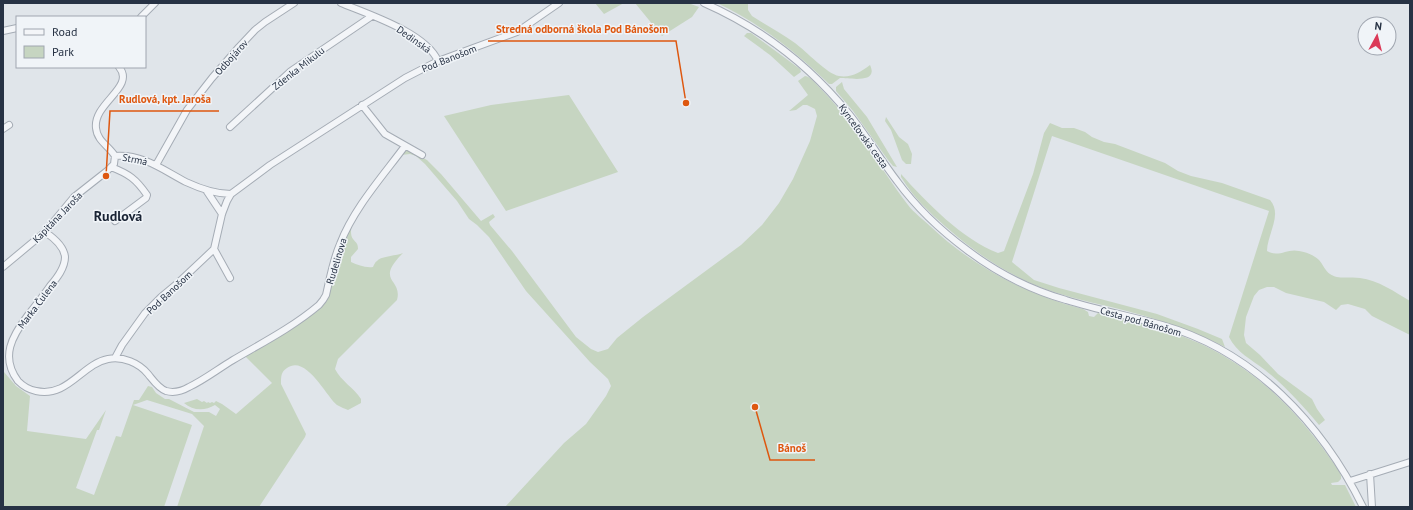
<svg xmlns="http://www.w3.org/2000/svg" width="1413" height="510" font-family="'PT Sans',sans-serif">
  <rect width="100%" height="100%" fill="#e0e5ea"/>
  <path fill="#c6d5c1" d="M 595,3 L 624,3 L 604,14 Z
    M 635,3 L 688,3 L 699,7 L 692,17 L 662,36 Z
    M 717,3 L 748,3 L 748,10 L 752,16 C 766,25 781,33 795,43 C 806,51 827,74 839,76 C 851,78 861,72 870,65 C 879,84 850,78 840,78 L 832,84 L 829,84 C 797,53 758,22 717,3 Z
    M 747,33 L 751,33 L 800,69 L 801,72 L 794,77 L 770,55 L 744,36 Z
    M 805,76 C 811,77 815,83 819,87 C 854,122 878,165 908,205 C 914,213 923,219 930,226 C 973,267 1026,294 1083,309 L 1088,312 L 1089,316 L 1094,317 L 1098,313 C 1137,323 1178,331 1213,350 C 1269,380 1304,420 1339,471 L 1341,476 L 1341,479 L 1338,482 L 1331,483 L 1332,485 L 1345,485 L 1356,507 L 505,507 L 564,443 L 586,424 L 606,396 L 611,386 L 608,379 L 590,362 L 526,291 L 489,237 L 477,225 L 469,219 L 457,201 L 425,164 L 416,156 L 410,154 L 401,155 L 405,150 L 408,150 L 427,160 L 441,174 L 481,221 L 493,214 L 495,217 L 489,222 L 490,225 L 512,251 L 576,337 L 591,349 L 598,352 L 608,349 L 617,338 L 643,317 L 741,245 L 762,225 L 779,203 L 793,179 L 810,141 L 817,116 L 815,109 L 807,105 L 803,105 L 796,110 L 789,111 L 808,95 L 798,81 Z
    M 842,82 L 844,89 L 867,117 L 897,167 L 893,166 L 888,160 L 853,111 L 836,91 L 836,87 Z
    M 569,95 L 618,172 L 506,211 L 444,116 L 491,105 Z
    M 886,117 L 899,137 L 908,144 L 912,154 L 911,164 L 906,164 L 902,160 L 891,130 L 885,121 Z
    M 1050,123 L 1062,128 L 1074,128 L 1085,132 L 1092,137 L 1104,142 L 1115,144 L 1165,163 L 1178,171 L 1191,176 L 1222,183 L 1270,200 C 1283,215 1267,234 1267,251 C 1279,258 1287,248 1299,251 C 1306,252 1314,255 1319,260 C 1323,264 1325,271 1330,274 C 1338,280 1351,276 1360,278 C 1378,280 1395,292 1410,301 L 1410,335 L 1372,316 L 1365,309 L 1348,304 L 1341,305 L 1336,310 L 1324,302 L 1286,293 L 1274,287 L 1267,287 L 1259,290 L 1254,296 L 1246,317 L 1244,335 L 1246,343 L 1260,355 L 1278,374 L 1312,399 L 1317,409 L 1325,420 L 1319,425 C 1302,405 1285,386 1265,370 C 1252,360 1236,352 1229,337 L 1269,211 L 1052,136 L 1012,262 L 1034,280 L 1059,288 L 1157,314 L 1198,329 L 1222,339 L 1225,347 C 1188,328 1151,317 1111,307 C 1085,301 1059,295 1035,285 C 1002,271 972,250 946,227 C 929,212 913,197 901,177 L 901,174 C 926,202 963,240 998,253 L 1004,251 L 1033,174 L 1044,133 Z
    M 352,225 C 351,229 350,235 353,239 C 356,243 358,243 358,249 L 351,257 L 351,262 C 358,265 365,268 373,267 C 374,265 375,262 377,261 C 381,256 396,256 403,253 C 374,282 403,278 397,300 L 338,359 L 335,369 C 341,381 354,388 361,399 L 361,403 L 348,410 C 345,409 341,407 337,405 C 326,396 306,354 287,368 C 281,372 281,376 281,384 L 306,434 L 305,437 L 259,507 L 177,507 L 204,426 L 192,414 L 147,400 L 133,405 L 192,425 L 164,507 L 3,507 L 3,373 L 4,372 L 16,386 L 30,396 L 27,431 L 86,439 L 106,410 L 99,430 L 97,430 L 76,488 L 94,495 L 116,436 L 121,437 L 134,400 L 139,400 L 148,386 L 152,387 L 156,393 L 165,399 L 169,399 L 194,412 L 209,412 L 216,416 L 220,409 L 215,405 C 205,411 193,411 184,403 L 197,399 L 202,402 L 204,401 L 207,403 L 208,402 L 210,403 L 212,402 L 214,403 L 216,401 L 222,404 L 236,414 L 272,383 L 245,356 L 310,316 L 323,305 L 329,294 L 338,255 Z"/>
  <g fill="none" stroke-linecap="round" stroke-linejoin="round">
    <g stroke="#a5acb5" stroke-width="8">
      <path id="minor" d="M 341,3 C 368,14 426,33 438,61
        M 704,3 C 761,28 810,66 849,114 C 866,135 880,159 897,181 C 916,207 940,230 967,250 C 996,272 1031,290 1066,300 C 1098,310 1130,316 1162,325 C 1254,351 1322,424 1363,507
        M 141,17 L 155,3
        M 3,31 L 17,28
        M 362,105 L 385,134 L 422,155
        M 230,127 L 291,71 L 372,16
        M 3,129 L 9,125
        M 115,156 C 143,154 163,170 186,182 C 201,189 215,194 231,194
        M 115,156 C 109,146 97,141 96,128 C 93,103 136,87 119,67
        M 156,165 L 187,110 L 212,78 L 239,47 L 255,30 L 265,22 L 294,3
        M 111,167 C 129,174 136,179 147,195 L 146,198 L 115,221
        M 206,190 L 222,214
        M 45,232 C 54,238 64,246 65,257 C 65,268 57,278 50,286 C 43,296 36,305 28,315 C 12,336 0,357 18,381 C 23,386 30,390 36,391 C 68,398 82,364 108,359 C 123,356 139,363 148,374 C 153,380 158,388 166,391 C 173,393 182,391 189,387 C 204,380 218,369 233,360 C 262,343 293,327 319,305 L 323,300 L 326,295 C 330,278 333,260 340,244 C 354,208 382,177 405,146
        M 214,249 L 230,278
        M 3,267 L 45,232 L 74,197 L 107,171 L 114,164 L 115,156
        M 115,358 L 122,345 L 145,313 L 161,297 L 179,282 L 214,249 L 222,214 L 227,201 L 231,194 L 270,165 L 405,78 L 438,61 L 517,32 L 559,3
        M 1370,474 L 1372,507
        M 1350,481 L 1410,462"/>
    </g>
    <use href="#minor" stroke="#f3f5f8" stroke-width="6"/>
  </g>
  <g text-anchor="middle" stroke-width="3" stroke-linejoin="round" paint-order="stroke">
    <g font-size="10" fill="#273244" stroke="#f0f4f8">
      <text transform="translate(414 39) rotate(35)" y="4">Dedinská</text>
      <text transform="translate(231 57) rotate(-48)" y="4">Odbojárov</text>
      <text transform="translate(449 58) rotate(-22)" y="4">Pod Banošom</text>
      <text transform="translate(298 68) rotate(-38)" y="4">Zdenka Mikulu</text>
      <text transform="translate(864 136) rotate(54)" y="4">Kynceľovská cesta</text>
      <text transform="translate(135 159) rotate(11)" y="4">Strmá</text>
      <text transform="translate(57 217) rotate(-46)" y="4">Kapitána Jaroša</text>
      <text transform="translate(336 261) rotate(-73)" y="4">Rudelinova</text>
      <text transform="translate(169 292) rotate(-43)" y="4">Pod Banošom</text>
      <text transform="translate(37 304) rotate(-53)" y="4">Marka Čulena</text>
      <text transform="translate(1141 321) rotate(16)" y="4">Cesta pod Bánošom</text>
    </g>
    <g font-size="14" font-weight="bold" fill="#192334" stroke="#f0f4f8">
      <text x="118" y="221">Rudlová</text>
    </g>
  </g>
  <path fill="none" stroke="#de570f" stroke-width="1.5" d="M686 103L676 41H488M106 176L110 111H219M755 407L770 460H815"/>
  <g fill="#de570f" stroke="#f0f4f8" stroke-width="1.5">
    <circle cx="686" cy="103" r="4"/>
    <circle cx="106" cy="176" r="4"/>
    <circle cx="755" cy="407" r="4"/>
  </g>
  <g font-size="11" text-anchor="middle" font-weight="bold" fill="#de570f" stroke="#f0f4f8" stroke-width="3" stroke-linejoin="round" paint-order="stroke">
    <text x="582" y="33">Stredná odborná škola Pod Bánošom</text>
    <text x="165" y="103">Rudlová, kpt. Jaroša</text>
    <text x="792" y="452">Bánoš</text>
  </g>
  <rect width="1413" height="510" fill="none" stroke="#273244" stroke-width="8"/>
  <rect x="16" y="16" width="130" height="52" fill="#f0f4f8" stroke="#a0a6b0"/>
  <rect x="24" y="29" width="20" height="6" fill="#f3f5f8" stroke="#a0a6b0"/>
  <text x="52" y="36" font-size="12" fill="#273244">Road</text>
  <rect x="24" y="46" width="20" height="12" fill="#c6d5c1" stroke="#a0a6b0"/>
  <text x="52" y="56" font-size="12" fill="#273244">Park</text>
  <g transform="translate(1377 36) rotate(7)"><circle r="19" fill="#f0f4f8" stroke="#a0a6b0"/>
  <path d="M0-3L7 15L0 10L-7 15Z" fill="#db3a58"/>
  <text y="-6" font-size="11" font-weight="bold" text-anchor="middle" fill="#273244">N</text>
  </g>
</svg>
